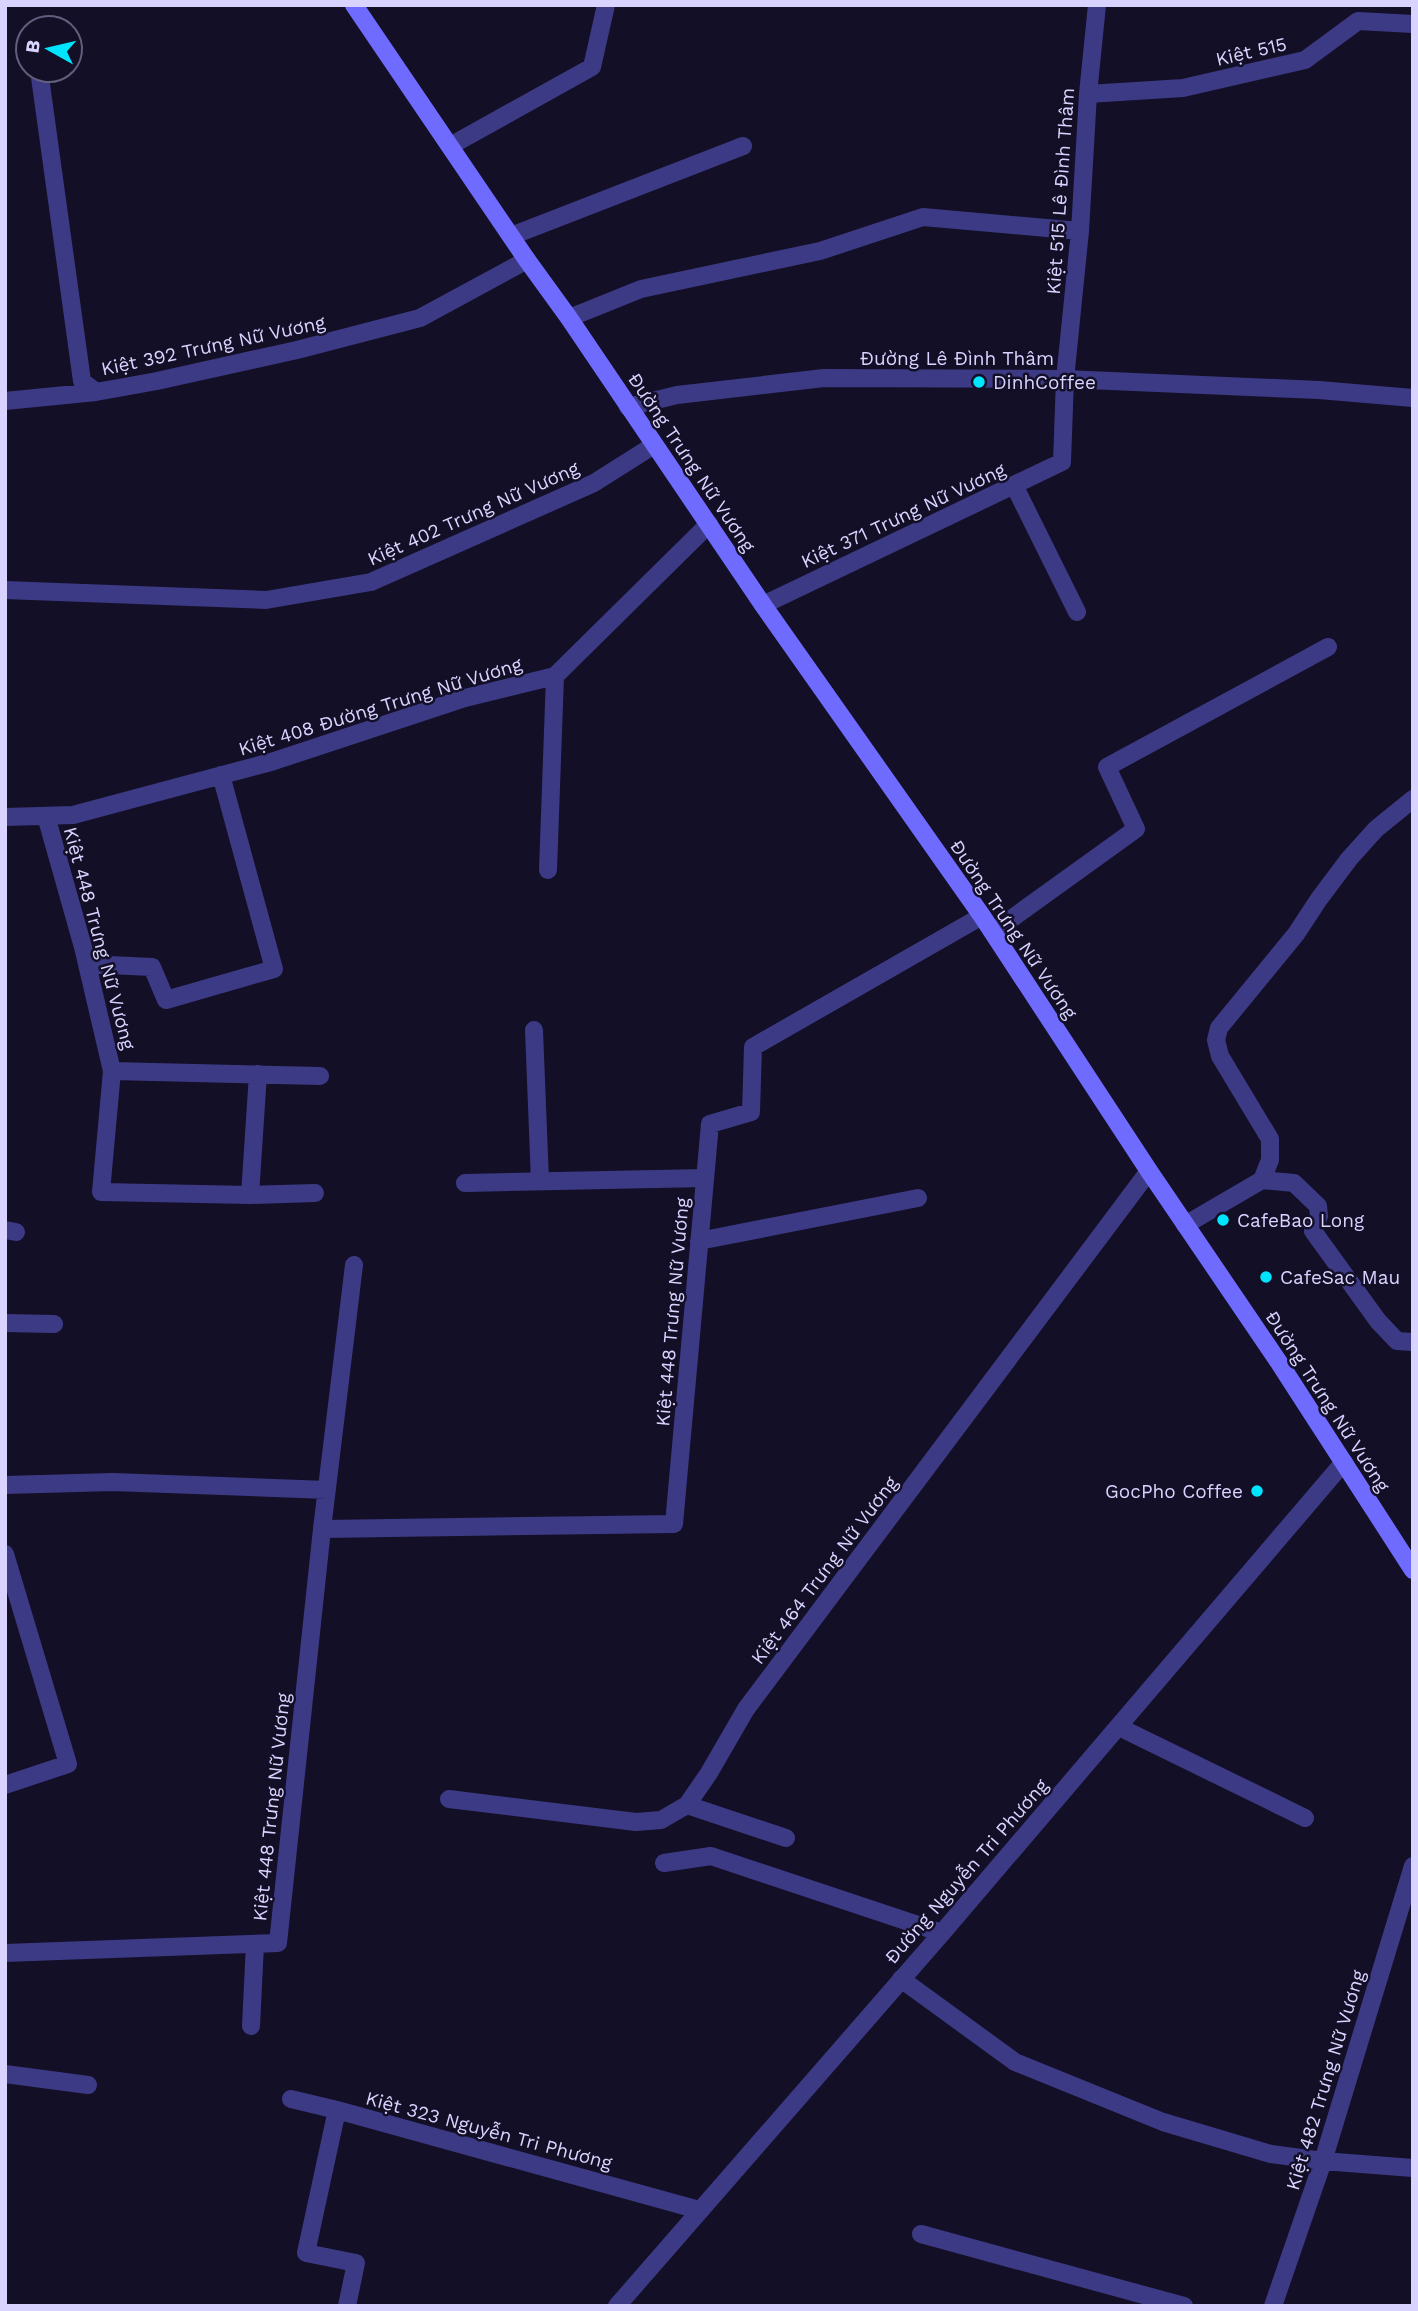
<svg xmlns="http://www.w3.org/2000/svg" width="1418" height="2311" font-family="'Work Sans',sans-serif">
  <rect width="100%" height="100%" fill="#130f26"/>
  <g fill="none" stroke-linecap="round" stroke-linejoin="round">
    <path stroke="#3d3a85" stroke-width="18" d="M 1014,485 L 1077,612
      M 993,932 L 1136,829 L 1107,767 L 1328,647
      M 1262,1180 L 1294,1183 L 1318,1206 L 1319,1216 L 1313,1231 L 1378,1321 L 1397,1341 L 1413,1342
      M 1185,1225 L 1262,1180 L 1270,1160 L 1270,1139 L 1220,1056 L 1216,1040 L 1219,1028 L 1296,934 L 1319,899 L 1349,859 L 1376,829 L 1413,799
      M 1119,1727 L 1305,1818
      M 687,1805 L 786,1838
      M 664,1863 L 711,1856 L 942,1933
      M 251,2026 L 255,1944
      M 291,2099 L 337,2110 L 699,2210
      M 337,2110 L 306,2253 L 356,2263 L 347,2306
      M 921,2234 L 1184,2306"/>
    <path stroke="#3d3a85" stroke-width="18" d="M 39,70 L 82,381 L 96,392 L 157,381 L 297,350 L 420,318 L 527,260
      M 1088,94 L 1183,88 L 1305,60 L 1358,21 L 1413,24
      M 450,146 L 592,67 L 606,5
      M 511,236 L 743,146
      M 569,318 L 641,289 L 820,251 L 923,217 L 1080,231
      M 5,401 L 96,392
      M 5,590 L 266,600 L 371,582 L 594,483 L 654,445
      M 763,605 L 1062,462 L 1065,379 L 1080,231 L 1088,94 L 1097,5
      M 46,816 L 83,947 L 112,1071 L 101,1192 L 250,1195 L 315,1193
      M 5,817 L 73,815 L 271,762 L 465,698 L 555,676 L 709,524
      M 548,870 L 555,676
      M 87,964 L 152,967 L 166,1000 L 274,969 L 221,775
      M 534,1030 L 540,1181
      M 112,1071 L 320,1076
      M 465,1183 L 705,1178
      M 250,1195 L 258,1074
      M 5,1230 L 16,1232
      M 699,1241 L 918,1198
      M 5,1323 L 54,1324
      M 5,1485 L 113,1482 L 327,1490
      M 322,1529 L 674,1524 L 710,1124 L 751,1112 L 753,1047 L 982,916
      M 5,1554 L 68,1764 L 5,1785
      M 449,1799 L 636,1822 L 661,1820 L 687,1805 L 709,1773 L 746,1709 L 1149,1171
      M 5,1953 L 278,1943 L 322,1529 L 354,1265
      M 901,1979 L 1015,2062 L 1163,2122 L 1271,2154 L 1323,2161 L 1413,2168
      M 5,2074 L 88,2085
      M 1273,2306 L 1323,2161 L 1413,1866"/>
    <path stroke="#3d3a85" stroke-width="18" d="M 628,407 L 677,395 L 824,378 L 1065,379 L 1319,390 L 1413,398
      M 617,2306 L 942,1933 L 1344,1462"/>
    <path stroke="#6f6bff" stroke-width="18" d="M 354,5 L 527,260 L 569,318 L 763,605 L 982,916 L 1149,1171 L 1280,1364 L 1413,1570"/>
  </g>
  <g fill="#00e5ff" stroke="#130f26" stroke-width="2.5">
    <circle cx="979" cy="382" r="7"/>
    <circle cx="1223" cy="1220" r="7"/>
    <circle cx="1266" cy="1277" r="7"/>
    <circle cx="1257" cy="1491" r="7"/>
  </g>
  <g text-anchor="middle" stroke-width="5" stroke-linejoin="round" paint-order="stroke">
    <g font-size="19" fill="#d9d4ff" stroke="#130f26">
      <text transform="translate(1251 51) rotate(-13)" y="7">Kiệt 515</text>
      <text transform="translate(1060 191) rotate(-86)" y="7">Kiệt 515 Lê Đình Thâm</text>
      <text transform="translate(213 345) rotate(-12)" y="7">Kiệt 392 Trưng Nữ Vương</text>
      <text x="957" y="365">Đường Lê Đình Thâm</text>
      <text transform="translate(692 462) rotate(56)" y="7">Đường Trưng Nữ Vương</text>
      <text transform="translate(473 513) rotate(-24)" y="7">Kiệt 402 Trưng Nữ Vương</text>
      <text transform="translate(903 515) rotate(-25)" y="7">Kiệt 371 Trưng Nữ Vương</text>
      <text transform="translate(380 706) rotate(-17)" y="7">Kiệt 408 Đường Trưng Nữ Vương</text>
      <text transform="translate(1014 929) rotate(56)" y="7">Đường Trưng Nữ Vương</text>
      <text transform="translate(100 938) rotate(75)" y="7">Kiệt 448 Trưng Nữ Vương</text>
      <text transform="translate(672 1312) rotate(-85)" y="7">Kiệt 448 Trưng Nữ Vương</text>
      <text transform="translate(1328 1401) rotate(57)" y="7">Đường Trưng Nữ Vương</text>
      <text transform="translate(824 1570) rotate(-53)" y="7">Kiệt 464 Trưng Nữ Vương</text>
      <text transform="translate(271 1807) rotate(-84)" y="7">Kiệt 448 Trưng Nữ Vương</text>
      <text transform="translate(966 1871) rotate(-49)" y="7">Đường Nguyễn Tri Phương</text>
      <text transform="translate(1325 2080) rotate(-73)" y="7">Kiệt 482 Trưng Nữ Vương</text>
      <text transform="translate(489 2130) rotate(15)" y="7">Kiệt 323 Nguyễn Tri Phương</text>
    </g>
    <g font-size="19" fill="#d9d4ff" stroke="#130f26" text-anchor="start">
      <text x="993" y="389">DinhCoffee</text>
      <text x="1237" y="1227">CafeBao Long</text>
      <text x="1280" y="1284">CafeSac Mau</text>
      <text x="1243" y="1498" text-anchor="end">GocPho Coffee</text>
    </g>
  </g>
  <rect width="1418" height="2311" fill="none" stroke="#d9d4ff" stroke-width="14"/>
  <g transform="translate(49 49) rotate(278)"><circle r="33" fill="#130f26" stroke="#625e7d" stroke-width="2"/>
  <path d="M0-5L12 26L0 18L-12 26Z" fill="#00e5ff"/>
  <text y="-10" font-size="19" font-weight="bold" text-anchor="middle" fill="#d9d4ff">B</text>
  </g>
</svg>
